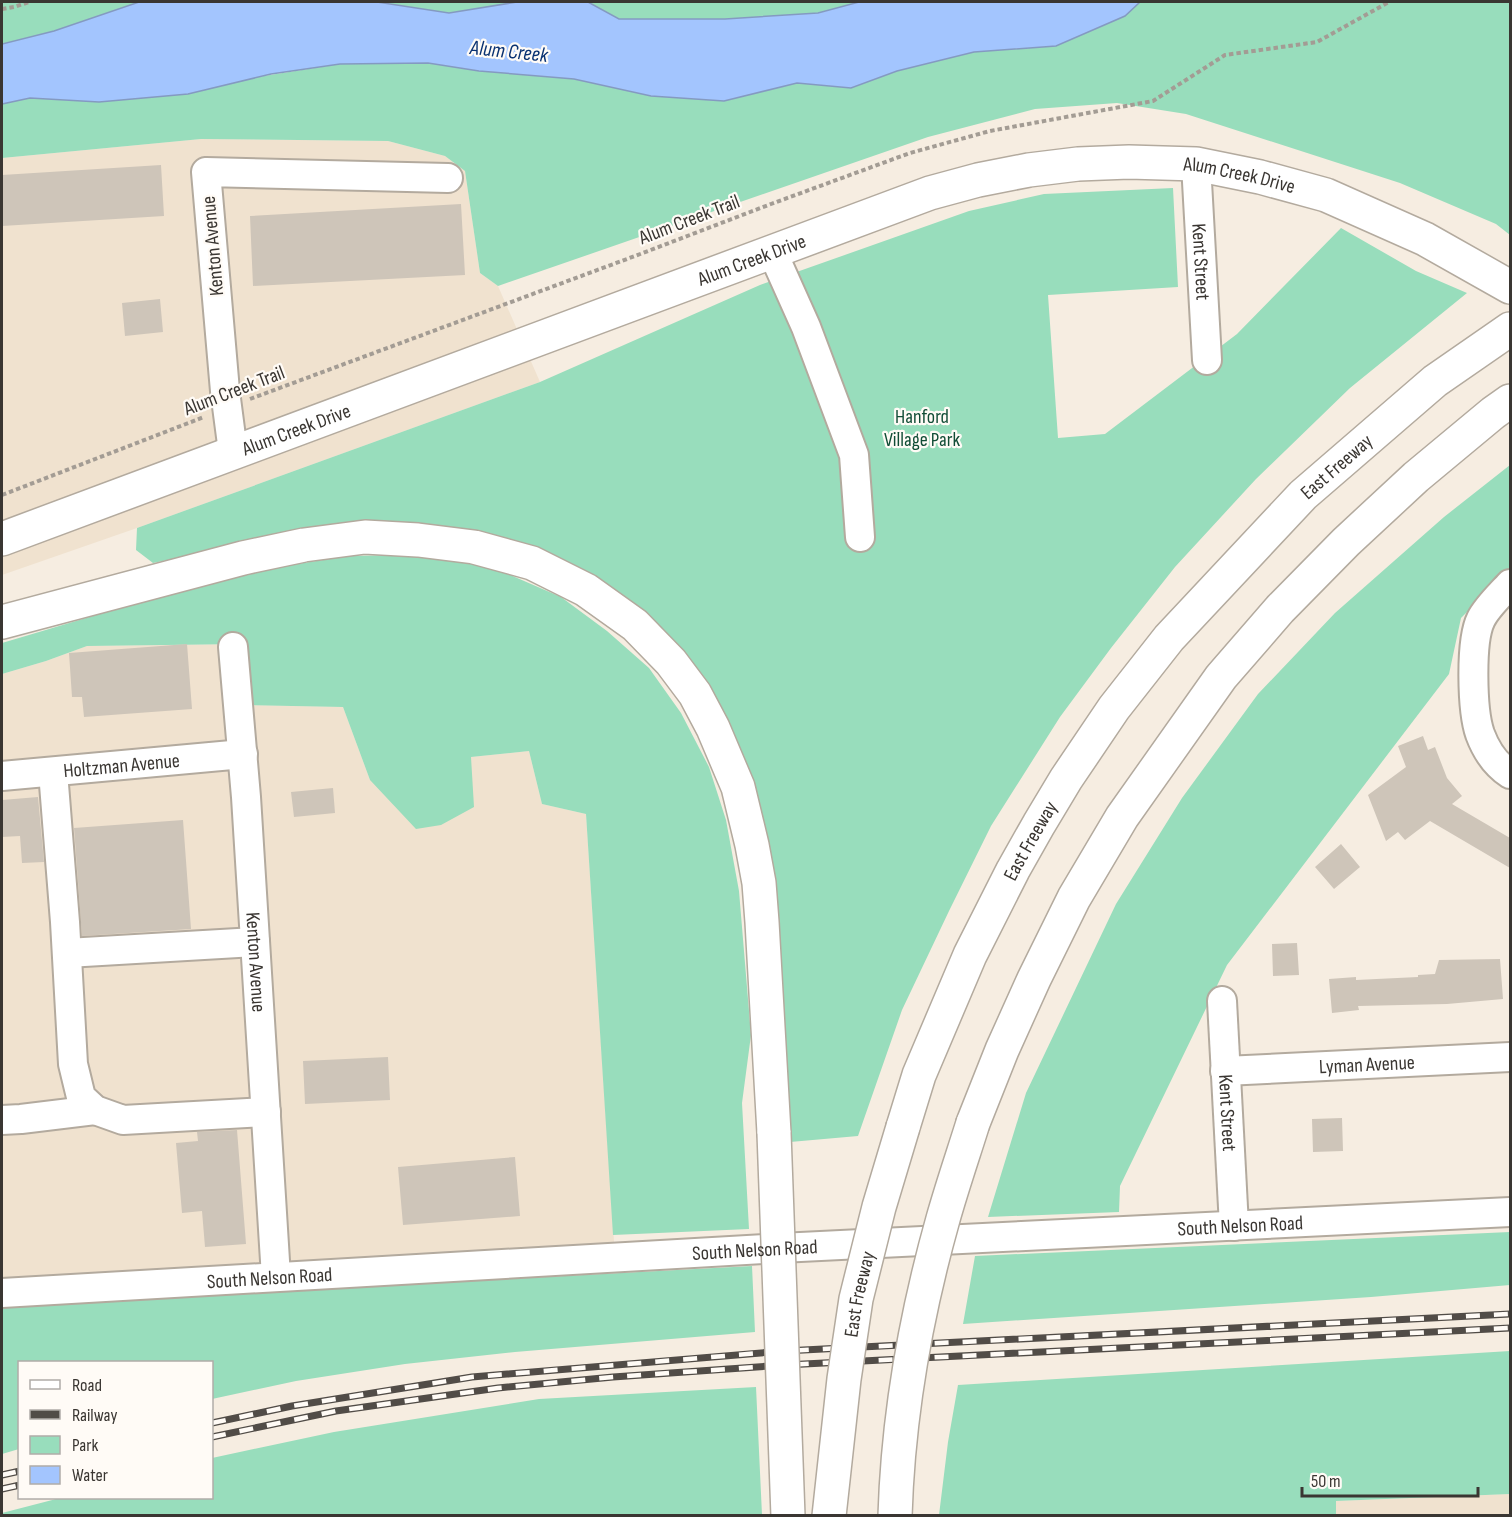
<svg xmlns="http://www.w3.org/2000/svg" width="1512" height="1517" font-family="'Sofia Sans Condensed',sans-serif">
  <rect width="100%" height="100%" fill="#f6ede1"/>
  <path fill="#f0e2cf" d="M 201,139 L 388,141 L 445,156 L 465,171 L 480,273 L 498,286 L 540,382 L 137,528 L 2,575 L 2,158 Z
    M 244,644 L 248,705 L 343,707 L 370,780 L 471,757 L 529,751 L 542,804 L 586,814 L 616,1272 L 2,1306 L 2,674 L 46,661 L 87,646 Z
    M 1510,1494 L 1510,1515 L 1336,1515 L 1336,1501 Z"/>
  <path fill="#98ddbc" d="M 2,2 L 139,2 L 54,31 L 2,44 Z
    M 377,2 L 517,2 L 449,13 Z
    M 588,2 L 859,2 L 819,13 L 725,19 L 619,19 Z
    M 1140,2 L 1510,2 L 1510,235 L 1496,224 L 1400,183 L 1186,114 L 1117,103 L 1035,109 L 928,137 L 498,286 L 480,273 L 465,171 L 445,156 L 388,141 L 201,139 L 2,158 L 2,104 L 30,98 L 99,102 L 340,64 L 428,63 L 479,71 L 574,79 L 651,96 L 724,101 L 797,83 L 851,88 L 897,71 L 974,52 L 1056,46 L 1125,16 Z
    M 1173,188 L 1178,287 L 1048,295 L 1058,438 L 1105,434 L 1237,334 L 1341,228 L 1416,271 L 1467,293 L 1350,388 L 1256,479 L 1175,567 L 1111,648 L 1060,717 L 991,826 L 949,911 L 902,1010 L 858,1136 L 790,1142 L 732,733 L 553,556 L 289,535 L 153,563 L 136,550 L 137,528 L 540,382 L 760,285 L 969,211 L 1044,194 Z
    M 1510,465 L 1510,569 L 1461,618 L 1449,674 L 1227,965 L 1120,1186 L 1119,1212 L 988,1217 L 1026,1093 L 1116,904 L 1182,798 L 1258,694 L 1335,613 L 1444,517 Z
    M 396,555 L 457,560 L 499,570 L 561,597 L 607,631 L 649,668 L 681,713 L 709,767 L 726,820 L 739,891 L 751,1035 L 742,1103 L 749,1229 L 613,1235 L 586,814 L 542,804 L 529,751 L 471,757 L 474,807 L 441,825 L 416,829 L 370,780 L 343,707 L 248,705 L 244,644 L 87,646 L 46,661 L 2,674 L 2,643 L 187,588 L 284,566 L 349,556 Z
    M 1510,1232 L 1510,1285 L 1371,1297 L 963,1324 L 975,1256 Z
    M 752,1266 L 755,1332 L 515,1352 L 405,1364 L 296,1381 L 212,1399 L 212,1362 L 20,1362 L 19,1449 L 2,1454 L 2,1306 Z
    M 1510,1351 L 1510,1494 L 1336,1501 L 1336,1516 L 939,1515 L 948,1442 L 958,1385 Z
    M 756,1387 L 762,1515 L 2,1515 L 2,1513 L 60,1498 L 212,1498 L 212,1458 L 334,1432 L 539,1399 Z"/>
  <path fill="#a3c5fe" stroke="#849ac1" stroke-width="1.5" d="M 139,2 L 377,2 L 449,13 L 517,2 L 588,2 L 619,19 L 725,19 L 818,13 L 859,2 L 1140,2 L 1125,16 L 1056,46 L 974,52 L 897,71 L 851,88 L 797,83 L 724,101 L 651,96 L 574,79 L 479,71 L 428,63 L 340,64 L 271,74 L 188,94 L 99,102 L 30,98 L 2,104 L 2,44 L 54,31 Z"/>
  <path fill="#cec5b9" d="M 161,165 L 164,216 L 2,226 L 2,175 Z
    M 461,204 L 465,275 L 253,286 L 250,216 Z
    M 160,299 L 163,332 L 125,336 L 122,303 Z
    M 187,644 L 192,709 L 84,717 L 82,697 L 72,697 L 69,653 Z
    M 1423,736 L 1428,750 L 1435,747 L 1447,778 L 1462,796 L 1452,804 L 1510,838 L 1510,868 L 1430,821 L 1405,840 L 1398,832 L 1386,841 L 1368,795 L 1406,767 L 1398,746 Z
    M 333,788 L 335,813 L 294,817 L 291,792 Z
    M 38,797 L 44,862 L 22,863 L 20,836 L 2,837 L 2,800 Z
    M 183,820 L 191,929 L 82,936 L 74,828 Z
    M 1341,844 L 1360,867 L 1334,889 L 1315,867 Z
    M 1297,943 L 1299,975 L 1273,976 L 1272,944 Z
    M 1500,959 L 1503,999 L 1447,1004 L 1358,1006 L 1359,1010 L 1332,1013 L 1329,979 L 1356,977 L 1356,980 L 1418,977 L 1418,975 L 1435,974 L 1439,960 Z
    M 388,1057 L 390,1100 L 305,1104 L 303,1061 Z
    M 1342,1118 L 1343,1151 L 1313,1152 L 1312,1119 Z
    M 237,1130 L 246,1244 L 205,1247 L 202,1211 L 182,1213 L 176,1143 L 198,1141 L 197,1132 Z
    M 515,1157 L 520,1216 L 403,1225 L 398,1167 Z"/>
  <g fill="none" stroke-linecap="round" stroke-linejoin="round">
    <g stroke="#b3aa9e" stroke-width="32">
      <g id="minor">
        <path id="s1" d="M 1196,164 L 1207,360"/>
        <path d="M 772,251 L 806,327 L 854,455 L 860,537"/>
        <path d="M 233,452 L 225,391 L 206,172 L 448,178"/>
        <path d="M 1510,584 C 1501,594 1487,607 1481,619 C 1470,641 1472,711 1480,734 C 1486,750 1496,765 1510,774"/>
        <path id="s2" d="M 233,647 L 246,797 L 276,1277"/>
        <path d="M 53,772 L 65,922 L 73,1064 L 81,1097 L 95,1110 L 123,1120 L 266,1112"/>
        <path id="s3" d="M 2,776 L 243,754"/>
        <path d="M 67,953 L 255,942"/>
        <path id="s4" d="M 1222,1001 L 1234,1226"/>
        <path id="s5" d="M 1225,1071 L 1510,1057"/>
        <path d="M 2,1120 L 21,1119 L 95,1110"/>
        <path id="s6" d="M 2,1293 L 780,1248 L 1510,1212"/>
      </g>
    </g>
    <g stroke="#b3aa9e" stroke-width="36">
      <g id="major">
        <path id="s7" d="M 2,539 L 930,193 L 978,180 L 1029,170 L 1078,164 L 1129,162 L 1196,164 L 1260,177 L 1326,195 L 1425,239 L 1510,287"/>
      </g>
    </g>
    <g stroke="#b3aa9e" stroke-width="36">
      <g id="highway">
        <path d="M 2,622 L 243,558 L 304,545 L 365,537 L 418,540 L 474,547 L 532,563 L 586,590 L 635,625 L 671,662 L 695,694 L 713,728 L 738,787 L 752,845 L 759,883 L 762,922 L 774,1133"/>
        <path d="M 973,1123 L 1002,1050 L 1034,979 L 1074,898 L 1122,817 L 1221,677 L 1280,609 L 1346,542 L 1416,477 L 1493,413 L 1510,401"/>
        <path id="s8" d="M 903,1127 L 919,1075 L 970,955 L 1013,870 L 1039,824 L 1066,779 L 1114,708 L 1169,638 L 1303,495 L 1435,381 L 1510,329"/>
      </g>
    </g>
    <path stroke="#a39c94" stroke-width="4" stroke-dasharray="4.5 3" stroke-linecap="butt" d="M 2,9 L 14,7 L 29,2
      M 250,399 L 635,256 L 771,204 L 910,153 L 990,131 L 1153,101 L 1225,55 L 1317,42 L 1389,2
      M 2,495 L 204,417"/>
    <use href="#minor" stroke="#fff" stroke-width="28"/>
    <use href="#major" stroke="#fff" stroke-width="33"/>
    <use href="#highway" stroke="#fff" stroke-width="33"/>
    <g stroke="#514c47" stroke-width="7">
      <path id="rail" d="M 212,1423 L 292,1406 L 472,1377 L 784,1351 L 1510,1314
        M 212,1437 L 336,1411 L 498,1388 L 613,1377 L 785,1365 L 1510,1328
        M 2,1475 L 20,1471
        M 2,1489 L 20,1485"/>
    </g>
    <use href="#rail" stroke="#fffbf6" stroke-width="4.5" stroke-dasharray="14" stroke-linecap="butt"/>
    <g stroke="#b3aa9e" stroke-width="36" stroke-linecap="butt">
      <g id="highway-bridge">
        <path d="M 774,1133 L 788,1516"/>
        <path id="s9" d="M 829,1516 L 844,1379 L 856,1299 L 879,1207 L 903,1127"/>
        <path d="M 895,1516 C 898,1416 916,1315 943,1219 C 952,1187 963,1155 973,1123"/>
      </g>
    </g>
    <use href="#highway-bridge" stroke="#fff" stroke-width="33"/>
  </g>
  <g text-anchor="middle" stroke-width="4.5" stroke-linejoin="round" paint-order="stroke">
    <g font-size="20" fill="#3a3632" stroke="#fffbf6">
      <text dy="7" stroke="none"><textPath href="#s7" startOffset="1304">Alum Creek Drive</textPath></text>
      <text transform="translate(689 219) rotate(-21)" y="7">Alum Creek Trail</text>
      <text transform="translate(212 246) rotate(-95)" y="7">Kenton Avenue</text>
      <text dy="7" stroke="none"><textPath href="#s7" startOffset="800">Alum Creek Drive</textPath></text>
      <text dy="7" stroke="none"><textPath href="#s1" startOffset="98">Kent Street</textPath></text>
      <text transform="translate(234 390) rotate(-21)" y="7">Alum Creek Trail</text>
      <text dy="7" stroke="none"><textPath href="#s7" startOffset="314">Alum Creek Drive</textPath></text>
      <text dy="7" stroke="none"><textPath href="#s8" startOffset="800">East Freeway</textPath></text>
      <text dy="7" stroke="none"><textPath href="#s3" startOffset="120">Holtzman Avenue</textPath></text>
      <text dy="7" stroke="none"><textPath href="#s8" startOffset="314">East Freeway</textPath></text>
      <text dy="7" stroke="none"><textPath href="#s2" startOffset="316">Kenton Avenue</textPath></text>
      <text dy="7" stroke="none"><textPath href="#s5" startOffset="142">Lyman Avenue</textPath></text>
      <text dy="7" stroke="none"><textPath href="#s4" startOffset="112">Kent Street</textPath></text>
      <text dy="7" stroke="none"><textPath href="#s6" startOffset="1240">South Nelson Road</textPath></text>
      <text dy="7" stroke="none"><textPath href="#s6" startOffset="754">South Nelson Road</textPath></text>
      <text dy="7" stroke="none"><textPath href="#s6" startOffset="268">South Nelson Road</textPath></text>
      <text dy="7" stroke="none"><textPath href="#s9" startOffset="224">East Freeway</textPath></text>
    </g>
    <g font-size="20" fill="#114d36" stroke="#fffbf6">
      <text x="922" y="423">Hanford<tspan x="922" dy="23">Village Park</tspan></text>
    </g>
    <g font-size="21" font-style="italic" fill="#0a3272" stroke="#fffbf6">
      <text transform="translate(509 51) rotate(6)" y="7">Alum Creek</text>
    </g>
  </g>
  <rect width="1512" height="1517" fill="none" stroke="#3a3632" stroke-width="6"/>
  <rect x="18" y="1361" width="195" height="138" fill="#fffbf6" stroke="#b0aca8" stroke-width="1.5"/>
  <rect x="30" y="1380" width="30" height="9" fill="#ffffff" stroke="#b0aca8" stroke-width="1.5"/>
  <text x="72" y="1391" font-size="18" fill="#3a3632">Road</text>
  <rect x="30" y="1410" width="30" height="9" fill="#514c47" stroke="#b0aca8" stroke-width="1.5"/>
  <text x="72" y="1421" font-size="18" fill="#3a3632">Railway</text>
  <rect x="30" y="1436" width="30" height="18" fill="#98ddbc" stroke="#b0aca8" stroke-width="1.5"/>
  <text x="72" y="1451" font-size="18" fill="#3a3632">Park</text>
  <rect x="30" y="1466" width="30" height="18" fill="#a3c5fe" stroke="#b0aca8" stroke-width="1.5"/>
  <text x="72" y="1481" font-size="18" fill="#3a3632">Water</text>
  <path d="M1302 1487v9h176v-9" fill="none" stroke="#3a3632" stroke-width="3"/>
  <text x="1311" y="1487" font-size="18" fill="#3a3632" stroke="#fffbf6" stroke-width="4.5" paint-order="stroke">50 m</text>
</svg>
